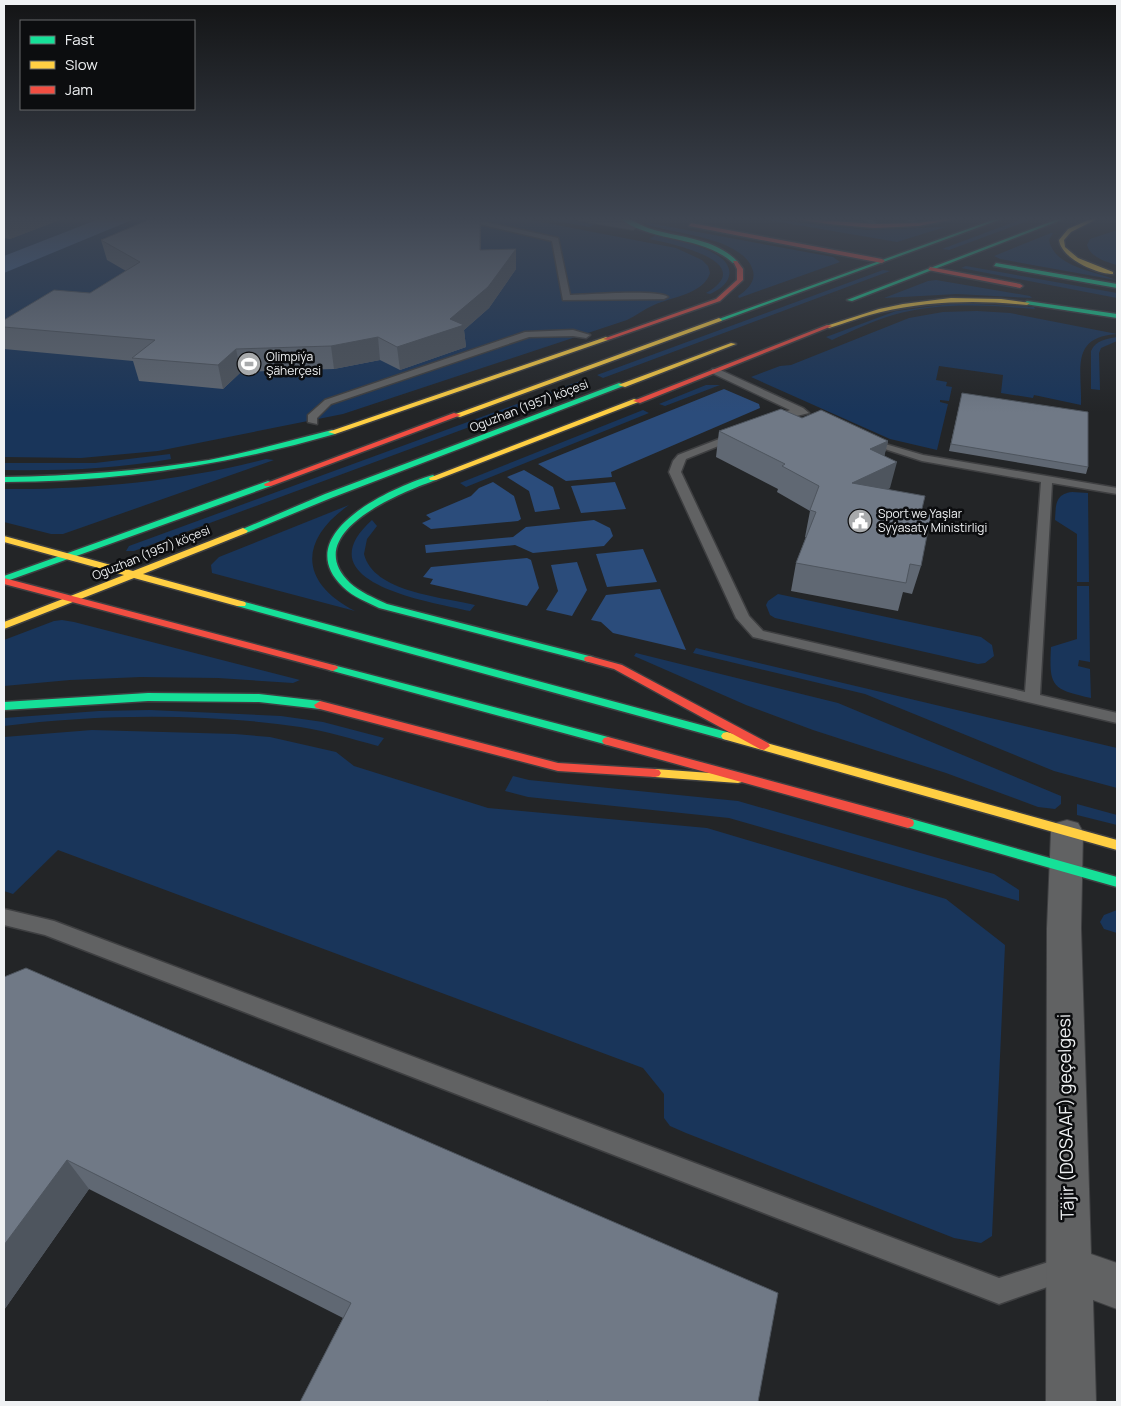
<svg xmlns="http://www.w3.org/2000/svg" width="1121" height="1406" font-family="Manrope,sans-serif">
  <rect width="100%" height="100%" fill="#232527"/>
  <path fill="#19355a" d="M 4,217 L 515,217 L 676,248 L 702,260 L 708,266 L 710,273 C 704,294 671,297 654,305 C 644,309 636,316 627,320 L 343,414 L 158,451 L 81,458 L 4,457 Z
    M 534,217 L 559,217 L 596,224 L 589,227 Z
    M 751,217 L 867,230 L 945,227 L 897,242 Z
    M 1027,217 L 1038,217 L 949,250 L 942,249 Z
    M 649,223 L 833,257 L 840,262 L 739,298 L 738,296 C 746,291 756,282 753,271 C 744,237 673,234 645,224 Z
    M 1117,230 L 1117,265 C 1106,262 1090,257 1087,245 L 1090,239 Z
    M 1051,233 L 1053,233 L 1049,240 C 1054,267 1095,271 1116,280 L 1000,259 L 994,256 Z
    M 656,235 C 673,239 735,250 729,276 C 727,285 718,290 710,294 L 706,293 C 760,262 670,243 649,239 Z
    M 966,266 L 1117,293 L 1117,298 L 961,268 Z
    M 883,270 L 890,271 L 603,378 L 597,375 Z
    M 936,280 L 1030,296 L 1032,298 L 957,294 L 884,298 L 928,281 Z
    M 958,303 L 1034,307 L 1035,309 C 988,305 939,302 893,315 C 872,321 852,331 832,340 L 826,337 L 896,311 Z
    M 977,311 L 1010,313 L 1117,334 C 1070,337 1082,369 1081,405 L 1034,395 L 1033,398 L 1001,393 L 1003,375 L 939,366 L 936,380 L 947,382 L 946,386 L 952,387 L 949,401 L 940,400 L 940,402 L 948,404 L 937,450 L 890,439 L 751,377 L 780,366 L 791,365 L 909,318 L 943,312 Z
    M 1117,337 L 1117,341 L 1101,348 L 1099,353 L 1100,390 L 1091,389 L 1091,351 C 1096,340 1106,339 1117,337 Z
    M 580,381 L 586,384 L 134,551 L 126,551 L 129,546 Z
    M 706,385 L 720,385 L 665,406 L 659,404 Z
    M 643,410 L 649,413 L 466,487 L 460,483 Z
    M 170,454 L 171,459 C 115,469 60,471 4,470 L 4,463 L 95,463 Z
    M 266,459 L 274,460 L 63,534 L 51,534 L 4,522 L 4,489 C 90,490 182,481 266,459 Z
    M 1072,492 L 1088,493 L 1089,582 L 1077,582 L 1077,534 L 1055,520 C 1056,505 1055,494 1072,492 Z
    M 349,505 C 299,540 299,582 355,611 L 212,573 L 211,565 L 219,557 Z
    M 372,520 L 377,526 L 367,539 L 364,554 C 373,592 442,597 475,605 L 470,611 C 432,602 302,583 372,520 Z
    M 1077,586 L 1089,586 L 1090,662 L 1079,660 L 1078,666 L 1090,669 L 1091,698 C 1051,689 1049,686 1051,647 L 1077,639 Z
    M 778,594 L 981,637 L 992,645 L 994,656 L 985,663 L 978,664 L 775,618 L 770,615 L 766,605 L 768,601 Z
    M 62,620 L 74,622 L 300,680 L 293,683 L 218,678 L 141,677 L 70,680 L 4,686 L 4,640 L 54,621 Z
    M 696,648 L 1117,748 L 1117,788 L 1054,771 L 865,694 L 693,653 Z
    M 636,653 L 838,703 L 1061,796 L 1061,804 L 1055,809 L 1038,807 L 946,773 L 813,730 L 746,705 L 634,656 Z
    M 150,710 L 281,716 L 323,722 L 384,738 L 378,746 C 352,739 327,731 300,727 C 207,713 97,714 4,726 L 4,718 L 99,711 Z
    M 92,730 L 235,734 L 270,737 L 336,752 L 354,766 L 488,808 L 707,828 L 946,899 L 1005,945 L 992,1236 L 981,1243 L 954,1238 L 686,1133 L 670,1126 L 664,1118 L 664,1094 L 643,1068 L 58,850 L 13,894 L 4,891 L 4,737 Z
    M 513,776 L 529,780 L 738,801 L 994,874 L 1019,890 L 1019,901 L 729,818 L 528,797 L 505,791 Z
    M 1077,804 L 1117,815 L 1117,825 L 1077,815 Z
    M 1117,910 L 1117,933 L 1104,929 L 1100,922 L 1104,915 Z"/>
  <path fill="#2b4c7b" d="M 724,389 L 759,404 L 760,408 L 611,472 L 612,477 L 566,481 L 538,464 Z
    M 524,470 L 553,487 L 560,509 L 535,512 L 529,491 L 507,477 Z
    M 493,482 L 514,496 L 521,519 L 518,521 L 431,529 L 422,523 L 431,519 L 426,515 L 471,496 L 479,488 Z
    M 615,482 L 626,509 L 581,513 L 571,486 Z
    M 594,520 L 610,528 L 613,536 L 604,546 L 533,553 L 515,545 L 426,553 L 425,545 L 513,537 L 526,527 Z
    M 643,549 L 657,582 L 607,587 L 596,554 Z
    M 527,558 L 531,560 L 539,588 L 527,606 L 430,584 L 433,579 L 423,577 L 431,567 Z
    M 577,562 L 587,590 L 572,616 L 546,610 L 558,591 L 551,565 Z
    M 660,589 L 686,650 L 613,633 L 601,622 L 591,620 L 606,595 Z"/>
  <path fill="#416598" d="M 104,217 L 139,217 L 4,273 L 4,256 Z"/>
  <g fill="none" stroke-linecap="round" stroke-linejoin="round">
    <g stroke="#3e3f41" stroke-width="3">
      <path id="lane" d="M 314,217 L 323,217 L 353,226 L 350,228 Z
        M 469,217 L 475,217 L 476,220 L 558,238 L 570,295 C 587,295 658,289 668,297 L 664,299 L 563,300 L 552,241 L 471,222 Z
        M 862,217 L 869,217 L 879,226 L 874,227 Z
        M 903,217 L 910,217 L 921,225 L 916,226 Z
        M 573,330 L 590,335 L 586,338 L 573,336 L 529,337 L 331,404 L 317,418 L 317,424 L 308,422 L 308,415 L 325,400 L 525,332 Z
        M 712,369 L 718,369 L 803,408 L 809,413 L 768,423 L 768,419 L 790,410 L 712,373 Z
        M 737,432 L 741,433 L 741,437 L 686,459 L 681,472 L 749,616 L 763,631 L 1025,692 L 1041,482 L 922,461 L 863,442 L 868,439 L 923,455 L 1117,488 L 1117,494 L 1052,483 L 1040,695 L 1117,713 L 1117,723 L 753,637 L 736,618 L 669,472 L 673,461 L 678,455 Z
        M 4,909 L 54,921 L 999,1278 L 1064,1257 L 1073,1260 L 1076,1269 L 1073,1278 L 999,1304 L 45,935 L 4,925 Z"/>
    </g>
    <g stroke="#3e3f41" stroke-width="2">
      <path id="street" d="M 574,217 C 586,215 631,217 639,226 L 633,230 L 580,221 Z
        M 1067,820 L 1078,823 L 1083,832 L 1081,928 L 1091,1254 L 1117,1263 L 1117,1309 L 1093,1300 L 1096,1402 L 1046,1402 L 1047,928 L 1051,832 L 1056,823 Z"/>
    </g>
    <g stroke="#3e3f41" stroke-width="3">
      <path id="fast" d="M 618,217 C 628,216 641,226 651,229 C 681,238 715,238 738,262 L 733,263 C 701,234 652,244 618,217 Z
        M 1001,217 L 1007,217 L 721,321 L 716,320 Z
        M 1063,217 L 1069,217 L 852,301 L 847,300 Z
        M 996,263 L 1117,284 L 1117,288 L 994,266 Z
        M 1027,301 L 1117,314 L 1117,318 L 1025,304 L 1024,303 Z
        M 619,383 L 626,385 L 331,498 L 246,533 L 240,533 L 238,531 L 325,494 Z
        M 332,430 L 336,432 L 335,434 C 227,465 117,482 4,482 L 4,477 C 73,476 141,471 209,460 C 251,452 291,440 332,430 Z
        M 433,475 L 437,478 L 436,480 C 402,492 298,533 350,583 C 360,592 374,598 387,604 L 593,657 L 594,659 L 593,661 L 589,662 L 379,608 C 367,602 353,597 343,587 C 288,534 392,487 433,475 Z
        M 268,481 L 271,482 L 271,486 L 4,582 L 4,576 Z
        M 241,601 L 727,732 L 733,736 L 727,740 L 237,606 L 236,604 Z
        M 333,665 L 608,737 L 614,741 L 608,745 L 329,670 L 328,668 Z
        M 148,693 L 259,694 L 320,701 L 326,705 L 320,709 L 259,702 L 148,701 L 4,710 L 4,702 Z
        M 908,818 L 1117,877 L 1117,887 L 903,826 L 902,823 L 903,820 Z"/>
    </g>
    <g stroke="#3e3f41" stroke-width="3">
      <path id="slow" d="M 1095,217 L 1101,217 L 1071,232 L 1064,240 L 1065,247 L 1078,258 L 1113,272 L 1113,274 C 1096,274 1061,258 1059,240 L 1068,229 Z
        M 951,298 L 1001,299 L 1030,303 L 1027,305 C 978,300 929,301 881,312 C 863,316 846,323 829,328 L 826,326 L 879,309 L 903,304 Z
        M 719,318 L 722,320 L 721,321 L 460,417 L 453,415 Z
        M 606,337 L 608,338 L 608,340 L 335,434 L 328,432 Z
        M 731,343 L 736,344 L 625,387 L 618,385 Z
        M 634,399 L 641,401 L 436,480 L 430,480 L 429,478 Z
        M 243,528 L 248,531 L 246,533 L 143,574 L 245,602 L 246,604 L 245,606 L 237,606 L 134,578 L 4,629 L 4,622 L 124,575 L 4,542 L 4,536 L 133,571 Z
        M 727,732 L 1117,840 L 1117,850 L 723,739 L 721,736 L 723,733 Z
        M 655,769 L 738,775 L 742,776 L 744,779 L 742,782 L 738,783 L 655,777 L 651,776 L 649,773 L 651,770 Z"/>
    </g>
    <g stroke="#3e3f41" stroke-width="3">
      <path id="jam" d="M 781,217 L 874,224 L 918,223 L 958,217 L 966,217 L 918,226 L 874,228 L 829,224 Z
        M 691,223 L 882,259 L 885,261 L 882,263 L 689,226 Z
        M 733,261 L 737,261 L 743,269 L 743,280 L 720,301 L 608,340 L 603,339 L 716,299 L 737,280 L 737,269 Z
        M 930,267 L 1020,284 L 1023,286 L 1020,288 L 928,270 Z
        M 827,325 L 832,326 L 640,403 L 633,401 Z
        M 454,413 L 461,415 L 271,486 L 265,486 L 264,484 Z
        M 4,578 L 337,666 L 338,668 L 333,671 L 4,584 Z
        M 589,656 L 622,665 L 768,743 L 770,746 L 764,750 L 760,749 L 614,669 L 585,661 L 584,659 L 585,657 Z
        M 320,701 L 558,763 L 655,769 L 659,770 L 661,773 L 659,776 L 655,777 L 558,771 L 316,708 L 314,705 Z
        M 608,737 L 908,818 L 913,820 L 914,823 L 913,826 L 908,828 L 604,744 L 602,741 L 604,738 Z"/>
    </g>
    <use href="#lane" fill="#616263" fill-rule="evenodd"/>
    <use href="#street" fill="#616263" fill-rule="evenodd"/>
    <use href="#fast" fill="#16e098" fill-rule="evenodd"/>
    <use href="#slow" fill="#ffcf43" fill-rule="evenodd"/>
    <use href="#jam" fill="#f24e42" fill-rule="evenodd"/>
  </g>
  <path fill="#606873" d="M 4,217 L 67,217 L 10,239 L 4,238 Z
    M 313,220 L 481,227 L 481,250 L 516,249 L 516,269 L 489,308 L 464,330 L 466,347 L 400,370 L 380,360 L 334,369 L 241,372 L 223,389 L 139,381 L 133,361 L 4,349 L 4,320 L 90,293 L 126,271 L 107,260 L 101,240 Z
    M 962,393 L 1088,467 L 1086,474 L 949,451 Z
    M 802,418 L 888,441 L 884,456 L 890,488 L 887,489 L 921,513 L 921,566 L 912,594 L 903,592 L 898,611 L 791,591 L 796,563 L 806,537 L 805,537 L 810,511 L 777,492 L 778,489 L 716,457 L 719,431 Z
    M 4,977 L 758,1402 L 300,1402 L 343,1318 L 89,1189 L 4,1310 Z"/>
  <path fill="#4e555e" d="M 14,217 L 67,217 L 10,239 L 4,220 Z
    M 480,217 L 481,227 L 481,270 L 480,250 Z
    M 516,249 L 516,269 L 489,308 L 464,330 L 466,347 L 400,370 L 397,347 L 450,319 Z
    M 378,337 L 380,360 L 334,369 L 331,346 Z
    M 236,349 L 241,372 L 223,389 L 218,365 Z
    M 888,441 L 882,466 L 870,449 Z
    M 897,462 L 890,488 L 846,509 L 852,483 Z
    M 67,1160 L 89,1189 L 4,1310 L 4,1245 Z"/>
  <path fill="#707986" stroke="#4e555e" d="M 4,217 L 14,217 L 4,220 Z
    M 155,217 L 303,217 L 313,220 L 388,219 L 388,217 L 480,217 L 480,250 L 516,249 L 488,287 L 450,319 L 464,325 L 397,347 L 378,337 L 331,346 L 236,349 L 218,365 L 132,358 L 155,340 L 4,327 L 4,320 L 54,290 L 90,293 L 140,262 L 101,240 Z
    M 962,393 L 1088,412 L 1088,467 L 951,444 Z
    M 781,409 L 802,418 L 821,410 L 888,441 L 870,449 L 897,462 L 852,483 L 925,496 L 921,513 L 931,515 L 921,566 L 910,564 L 906,583 L 796,563 L 816,512 L 810,510 L 819,486 L 782,466 L 785,464 L 719,431 Z
    M 26,968 L 778,1293 L 758,1402 L 550,1402 L 547,1401 L 547,1402 L 300,1402 L 351,1303 L 67,1160 L 4,1245 L 4,977 Z"/>
  <linearGradient id="sky" x2="0" y2="1"><stop stop-color="#131415"/><stop offset="0.53" stop-color="#3f4652"/><stop offset="1" stop-color="#3f4652" stop-opacity="0"/></linearGradient>
  <rect width="1121" height="413" fill="url(#sky)"/>
  <defs>
    <g id="stadium-disc" transform="scale(1.25)"><circle r="9.5" fill="#a8aaac" stroke="#0c0d0f"/><path d="M0-5a6.5 5 0 1 0 0 10a6.5 5 0 1 0 0-10ZM-3.5-1.8h7v3.6h-7Z" fill="#fff"/></g>
    <g id="civic-disc" transform="scale(1.25)"><circle r="9.5" fill="#a8aaac" stroke="#0c0d0f"/><path d="M-.6-6.5H3V-4.5H.6V-3L4-1V1h2V6H-6V1h2V-1L-.6-3ZM-1.2 2.5V6h2.4V2.5Z" fill="#fff"/></g>
  </defs>
  <g fill-rule="evenodd">
    <use href="#stadium-disc" x="249" y="364"/>
    <use href="#civic-disc" x="860" y="521"/>
  </g>
  <g text-anchor="middle" stroke-width="5" stroke-linejoin="round" paint-order="stroke">
    <g font-size="12" fill="#eff1f3" stroke="#0c0d0f" text-anchor="start">
      <text x="266" y="361">Olimpiýa<tspan x="266" dy="14">Şäherçesi</tspan></text>
      <text x="878" y="518">Sport we Yaşlar<tspan x="878" dy="14">Syýasaty Ministirligi</tspan></text>
    </g>
    <g font-size="12" fill="#eff1f3" stroke="#0c0d0f">
      <text transform="translate(529 406) rotate(-21)" y="4">Oguzhan (1957) köçesi</text>
      <text transform="translate(151 553) rotate(-22)" y="4">Oguzhan (1957) köçesi</text>
    </g>
    <g font-size="18" fill="#eff1f3" stroke="#0c0d0f">
      <text transform="translate(1066 1117) rotate(-91)" y="6">Täjir (DOSAAF) geçelgesi</text>
    </g>
  </g>
  <rect width="1121" height="1406" fill="none" stroke="#eff1f3" stroke-width="10"/>
  <rect x="20" y="20" width="175" height="90" fill="#0c0d0f" stroke="#67686a"/>
  <rect x="30" y="36" width="25" height="8" fill="#16e098" stroke="#67686a"/>
  <text x="65" y="45" font-size="15" fill="#eff1f3">Fast</text>
  <rect x="30" y="61" width="25" height="8" fill="#ffcf43" stroke="#67686a"/>
  <text x="65" y="70" font-size="15" fill="#eff1f3">Slow</text>
  <rect x="30" y="86" width="25" height="8" fill="#f24e42" stroke="#67686a"/>
  <text x="65" y="95" font-size="15" fill="#eff1f3">Jam</text>
</svg>
